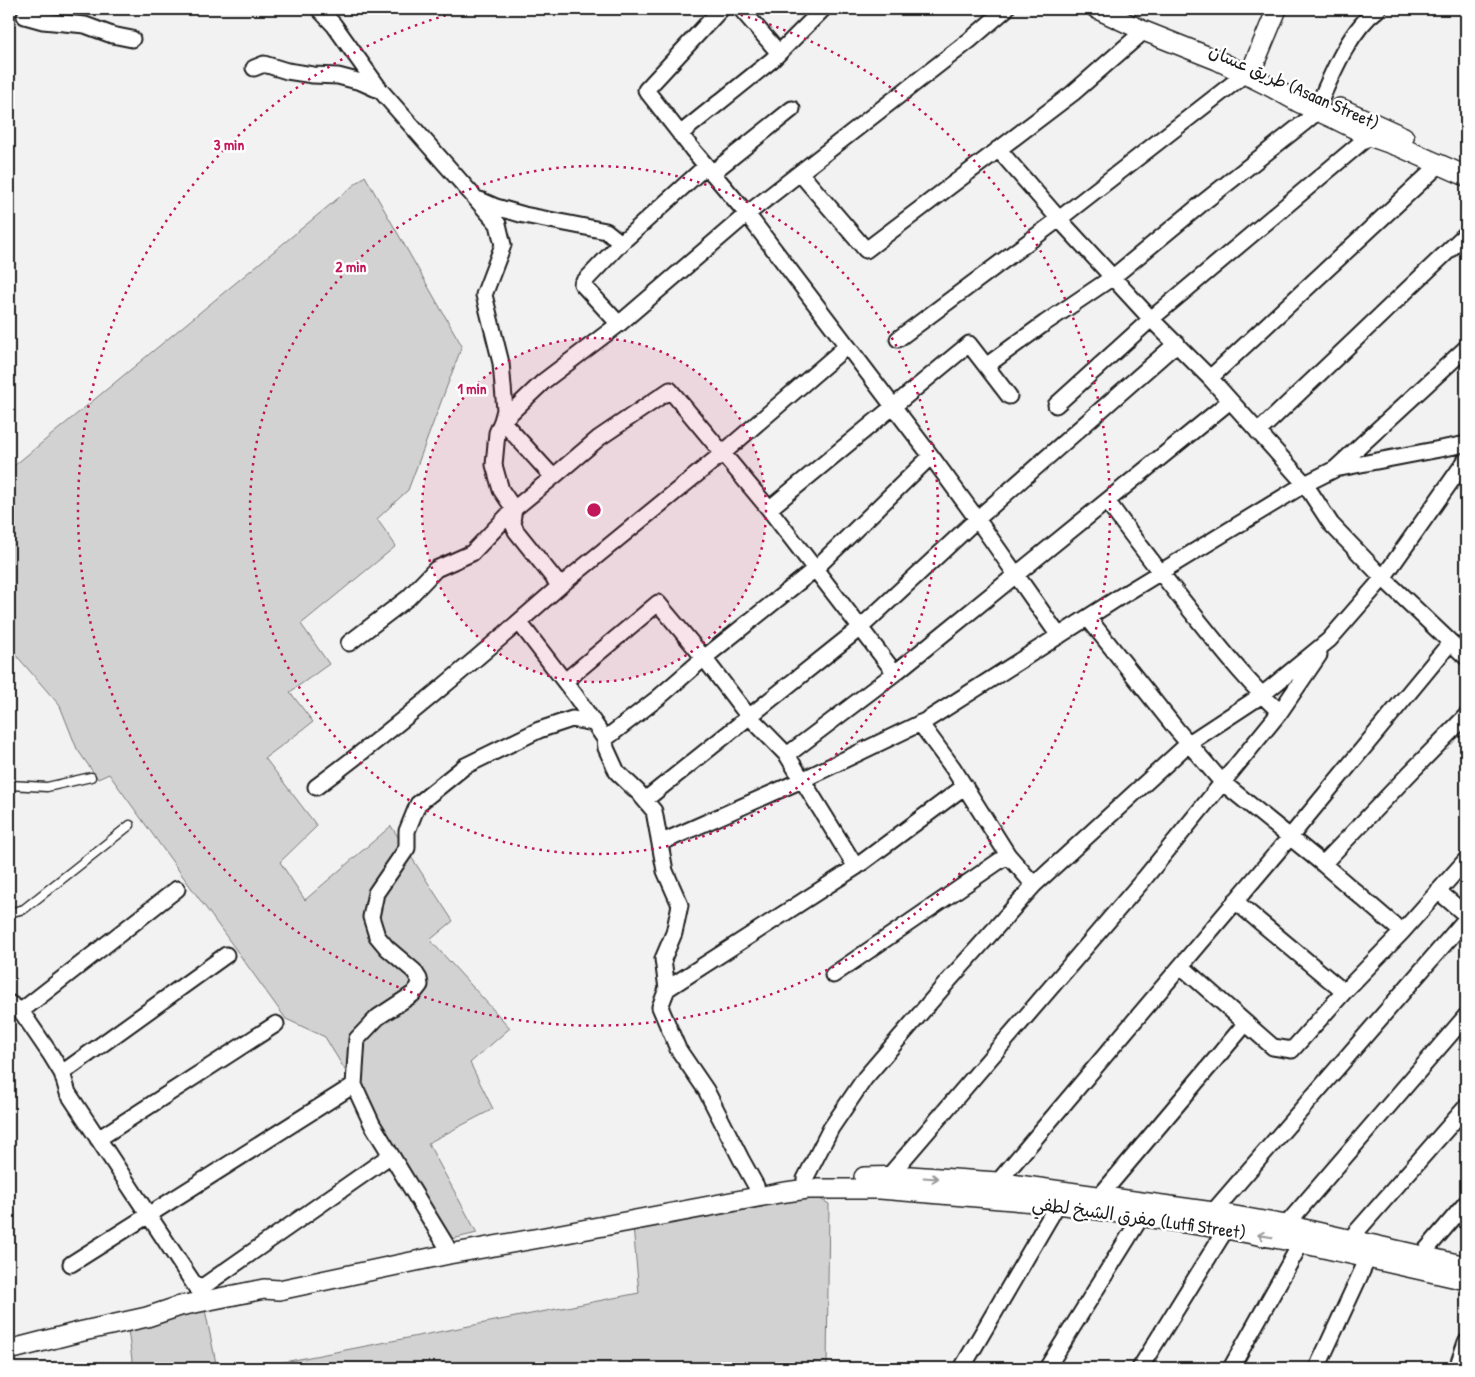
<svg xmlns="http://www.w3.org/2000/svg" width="1475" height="1377" font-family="'Patrick Hand','Playpen Sans Arabic',sans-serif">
  <rect width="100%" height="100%" fill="#f2f2f2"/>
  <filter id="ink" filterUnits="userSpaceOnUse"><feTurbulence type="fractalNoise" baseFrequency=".02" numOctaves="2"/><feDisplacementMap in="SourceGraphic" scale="10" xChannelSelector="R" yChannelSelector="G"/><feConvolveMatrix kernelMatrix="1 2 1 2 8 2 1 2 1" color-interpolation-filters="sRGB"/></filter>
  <g filter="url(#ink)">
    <path fill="#d2d2d2" stroke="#777" d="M 365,176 L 462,346 L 408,490 L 377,519 L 396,546 L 301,624 L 329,664 L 290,692 L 313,722 L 265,758 L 317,826 L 280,862 L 305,900 L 391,826 L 453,921 L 430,940 L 510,1028 L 470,1063 L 493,1109 L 428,1143 L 477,1233 L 448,1240 L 325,1037 L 286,1019 L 109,774 L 98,779 L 77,749 L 60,706 L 9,647 L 9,470 Z
      M 813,1195 L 829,1204 L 827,1368 L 253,1368 L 639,1293 L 633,1226 Z
      M 204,1305 L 217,1368 L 133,1368 L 128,1329 Z"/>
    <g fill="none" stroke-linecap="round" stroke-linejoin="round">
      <g stroke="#1c1c1c" stroke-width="11">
        <path id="service" d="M 9,785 L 47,787 L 91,777
          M 9,913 L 24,909 L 130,825"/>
      </g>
      <g stroke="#1c1c1c" stroke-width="19">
        <path id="minor" d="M 319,9 L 334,25 L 381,91 L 498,224 L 503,245 L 484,295 L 501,363 L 505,410 L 502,421 L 553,477 L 599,438 L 670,390 L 769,509 L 895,673
          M 721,9 L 646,90 L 692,149 L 747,214 L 931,456 L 977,519 L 1059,636
          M 25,16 L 43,21 L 85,25 L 112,35 L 132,39
          M 779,53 L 823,9
          M 254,68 L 264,64 L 287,71 L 313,75 L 338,76 L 361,82 L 381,91
          M 1321,99 C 1334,69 1351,29 1378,9
          M 680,134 L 772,60 L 779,53 L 741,9
          M 998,149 L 1059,219 L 1151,319 L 1210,378 L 1305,484 L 1331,524 L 1383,578 L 1466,657
          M 712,173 L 792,109
          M 800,173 L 866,250 L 1073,93 L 1144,31
          M 480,200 L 496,207 L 524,215 L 606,231 L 621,243 L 706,166
          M 619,324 L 582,284 L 621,243
          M 898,339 L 1059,219 L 1245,74
          M 986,366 L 1009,396
          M 1210,378 L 1440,164
          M 1056,405 L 1151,319 L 1369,136
          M 1258,432 L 1466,234
          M 1335,469 L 1466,348
          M 1107,501 C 1138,544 1170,585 1203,626 C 1227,656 1251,686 1280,712
          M 769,509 L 969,344 L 986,366 L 1045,323 L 1113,277 L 1205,201 L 1305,122 L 1318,111
          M 560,586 L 723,453 L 847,346
          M 1088,618 L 1177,730 L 1222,782 L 1323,864 L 1402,932
          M 519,622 L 575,695 L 594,723
          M 349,643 L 408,598 L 436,569 L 472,553 L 514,509 L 553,477
          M 565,681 L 658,603 L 704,658 L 746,713 L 787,755 L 856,867
          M 920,723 L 953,768 L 1008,855 L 1034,885
          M 605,739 L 658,698 L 704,658 L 815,569 L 931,456
          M 787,755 L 895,673 L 1230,401
          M 316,787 C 401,724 481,655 560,586 L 516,531 L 512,521 L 514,509 L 501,490 L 494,465 L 497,433 L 502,421 L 544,381 L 619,324 L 747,214 L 970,40 L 1006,9
          M 645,800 L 860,628 L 977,519 L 1177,343
          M 660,843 L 802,780 L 927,720 L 1118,598 L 1305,484 L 1335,469 L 1466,444
          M 1323,864 L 1409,774 L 1466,716
          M 1438,891 L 1466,915
          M 1235,901 L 1344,992
          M 1181,966 L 1273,1047 L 1292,1050 L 1344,992 L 1402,932 L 1466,860
          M 833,975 L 1008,855
          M 667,989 L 856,867 L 965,786
          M 9,1003 L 21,1011 L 51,1055 L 62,1073 L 68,1093 L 198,1290 L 203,1301
          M 21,1011 L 177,889
          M 62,1073 L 226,955
          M 98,1139 L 276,1024
          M 889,1176 L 1144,879 L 1280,712 L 1319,655
          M 805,1179 L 831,1128 L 865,1078 L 950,979 L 1034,885 L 1189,743 L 1262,695 L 1329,640 L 1383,578 L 1466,460
          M 992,1189 L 1290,837 L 1450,643
          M 1094,1203 L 1246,1023
          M 1213,1212 L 1466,919
          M 1286,1225 L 1466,1016
          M 1343,1247 L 1466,1107
          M 449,1254 L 446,1245 L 372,1124 L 354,1085 L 357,1039 L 378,1017 L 413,994 L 420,985 L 419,979 L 414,971 L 387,948 L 377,936 L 371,917 L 376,893 L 407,848 L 407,831 L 418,804 L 465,766 L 539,730 L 572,719 L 594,723 L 605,739 L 606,748 L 617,772 L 638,792 L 654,811 L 665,871 L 680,905 L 674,933 L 663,959 L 667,989 L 660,1007 L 678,1049 L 706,1090 L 741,1159 L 756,1186
          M 1415,1263 L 1466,1203
          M 71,1264 L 354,1085
          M 198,1290 L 391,1155
          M 962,1368 L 1063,1195
          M 1047,1368 L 1146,1209
          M 1140,1368 L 1226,1229
          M 1231,1368 L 1306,1234
          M 1317,1368 L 1368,1258 L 1373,1249
          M 1457,1368 L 1466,1342"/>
      </g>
      <g stroke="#1c1c1c" stroke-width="22">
        <path id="tertiary" d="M 1097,9 L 1144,31 L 1217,60 L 1271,87 L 1298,102 L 1335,119 L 1369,136 L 1400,147 L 1466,176
          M 1252,69 L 1277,9
          M 1340,108 L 1404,137
          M 864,1177 L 910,1176 L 997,1182 L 1213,1212 L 1286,1225 L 1466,1266
          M 9,1350 L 79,1332 L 147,1317 L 180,1306 L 264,1289 L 279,1290 L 449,1254 L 545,1237 L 779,1193 L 807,1189 L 880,1189 L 1059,1204 L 1226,1229 L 1301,1243 L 1466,1280"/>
      </g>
      <use href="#service" stroke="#fff" stroke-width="8"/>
      <use href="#minor" stroke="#fff" stroke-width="15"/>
      <use href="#tertiary" stroke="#fff" stroke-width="19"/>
    </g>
    <defs><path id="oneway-shaft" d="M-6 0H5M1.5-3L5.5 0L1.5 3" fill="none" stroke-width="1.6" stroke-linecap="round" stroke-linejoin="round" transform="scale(1.25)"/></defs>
    <g stroke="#999">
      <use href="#oneway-shaft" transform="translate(931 1178) rotate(4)"/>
      <use href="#oneway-shaft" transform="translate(1265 1236) rotate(-170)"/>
    </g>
  </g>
  <circle cx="594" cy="510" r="172" fill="#c2185b" fill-opacity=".12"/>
  <g fill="none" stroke="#c2185b" stroke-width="2.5" stroke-dasharray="2.5 5">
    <circle cx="594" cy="510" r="172"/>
    <circle cx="594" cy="510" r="344"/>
    <path d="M719 9A516 516 0 1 1 469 9"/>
  </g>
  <g text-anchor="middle" stroke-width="5" stroke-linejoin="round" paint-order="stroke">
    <g font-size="18" fill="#1c1c1c" stroke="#fff">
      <text transform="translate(1294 87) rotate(24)" y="6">طريق عسان (Asaan Street)</text>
      <text transform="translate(1139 1218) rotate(8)" y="6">مفرق الشيخ لطفي (Lutfi Street)</text>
    </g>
  </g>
  <circle cx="594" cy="510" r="8" fill="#c2185b" stroke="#fff" stroke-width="2.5"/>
  <g font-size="15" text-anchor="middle" font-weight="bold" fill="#c2185b" stroke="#fff" stroke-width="5" stroke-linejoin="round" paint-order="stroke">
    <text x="229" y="150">3 min</text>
    <text x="351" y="272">2 min</text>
    <text x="472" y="394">1 min</text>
  </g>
  <rect width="1475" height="1377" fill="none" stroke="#fff" stroke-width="30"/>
  <rect x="15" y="15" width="1445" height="1347" fill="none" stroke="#1c1c1c" stroke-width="2" filter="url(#ink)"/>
</svg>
